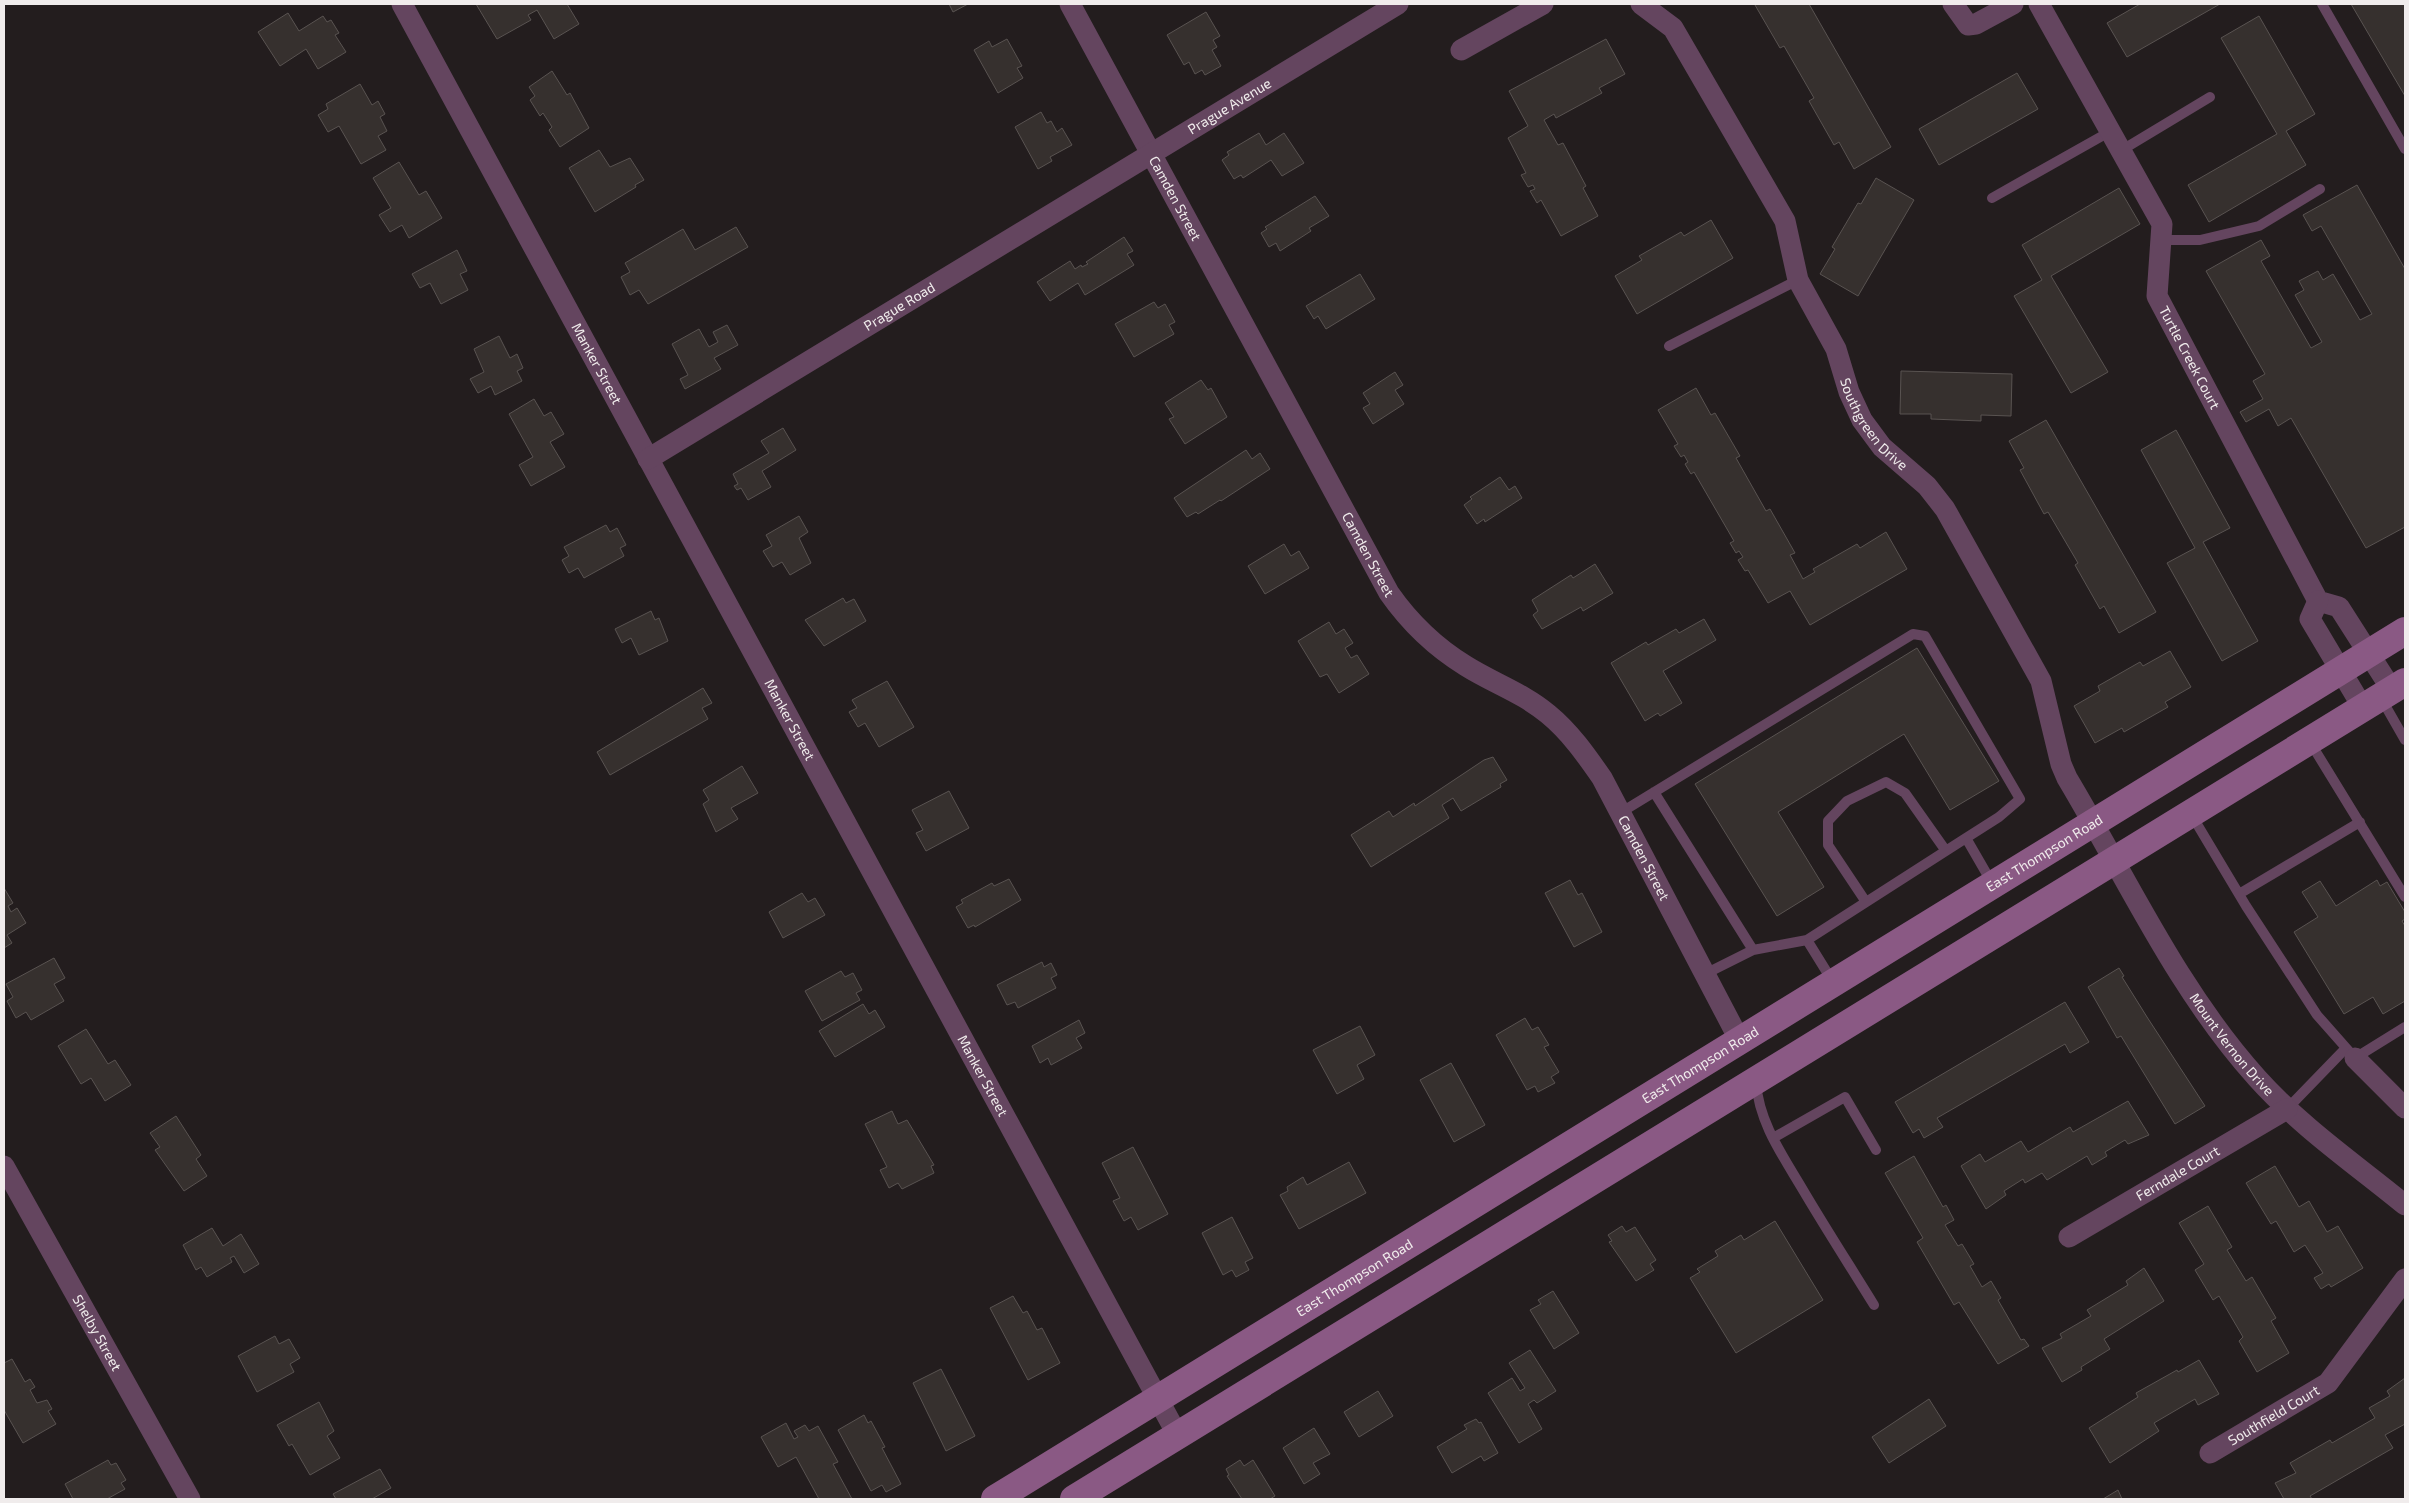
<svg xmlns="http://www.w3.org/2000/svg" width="2409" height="1503" font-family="'Exo 2',sans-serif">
  <rect width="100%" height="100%" fill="#231d1e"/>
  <path fill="#36302e" stroke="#595351" d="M 476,4 L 567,4 L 579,24 L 554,39 L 537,10 L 528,15 L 531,20 L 497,39 Z
    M 949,4 L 968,4 L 953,12 Z
    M 1758,4 L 1809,4 L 1891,147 L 1854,169 L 1839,142 L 1834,145 L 1809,101 L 1814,98 L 1784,46 L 1780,48 L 1755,5 Z
    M 2140,4 L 2220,4 L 2127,57 L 2107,23 Z
    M 2351,4 L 2405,4 L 2405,96 Z
    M 1206,12 L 1220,36 L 1213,40 L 1217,47 L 1212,50 L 1221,66 L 1205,75 L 1202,70 L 1195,74 L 1189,62 L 1184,65 L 1167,35 Z
    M 288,13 L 299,31 L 323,16 L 327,22 L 331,20 L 339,33 L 335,35 L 346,52 L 318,69 L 306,49 L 280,66 L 258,32 Z
    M 2259,16 L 2315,114 L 2286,131 L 2306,165 L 2209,222 L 2188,185 L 2277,134 L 2221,38 Z
    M 1007,39 L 1022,66 L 1017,68 L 1023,78 L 998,93 L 974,50 L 989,41 L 992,47 Z
    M 1606,39 L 1625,74 L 1599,88 L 1602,93 L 1556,118 L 1554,114 L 1544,120 L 1558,145 L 1563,143 L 1586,186 L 1583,188 L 1598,216 L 1561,236 L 1541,200 L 1537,203 L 1530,191 L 1535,189 L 1533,185 L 1528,187 L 1521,175 L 1526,173 L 1508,138 L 1528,126 L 1509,91 Z
    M 552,71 L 567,95 L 570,93 L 589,128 L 560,147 L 549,130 L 552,127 L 543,113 L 540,116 L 530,100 L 535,96 L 529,87 Z
    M 2017,73 L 2038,109 L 1939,165 L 1919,129 Z
    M 360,84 L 372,105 L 378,101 L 385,114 L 380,117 L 387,131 L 378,136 L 386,150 L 361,164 L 339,126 L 328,132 L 318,115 L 328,109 L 326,104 Z
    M 1041,112 L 1047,123 L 1051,121 L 1057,132 L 1062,128 L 1072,145 L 1050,157 L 1052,161 L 1038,169 L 1015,127 Z
    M 1259,133 L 1266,145 L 1284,133 L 1304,163 L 1282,176 L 1271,160 L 1243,178 L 1241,175 L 1234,179 L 1222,160 L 1229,155 L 1227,152 Z
    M 599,150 L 610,167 L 630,158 L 644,180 L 635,185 L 636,187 L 595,212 L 569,168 Z
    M 399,162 L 419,195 L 426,191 L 442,218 L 409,238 L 402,225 L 390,232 L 379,215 L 391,208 L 373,178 Z
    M 1876,178 L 1914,200 L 1858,296 L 1820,274 L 1835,249 L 1832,247 L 1858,203 L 1861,204 Z
    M 2357,185 L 2405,269 L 2405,527 L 2366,548 L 2291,418 L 2278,426 L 2269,409 L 2246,422 L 2240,412 L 2263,399 L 2253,381 L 2265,374 L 2206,271 L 2261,240 L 2270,256 L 2261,261 L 2311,348 L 2322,342 L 2295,295 L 2304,290 L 2299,281 L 2318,271 L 2323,280 L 2333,274 L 2360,320 L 2372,314 L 2321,226 L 2312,231 L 2303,215 Z
    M 2119,188 L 2140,224 L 2051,276 L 2108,372 L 2071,393 L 2014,296 L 2042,280 L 2022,245 Z
    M 1315,196 L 1329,216 L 1309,228 L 1311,231 L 1280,251 L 1276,243 L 1269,247 L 1261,233 L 1267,229 L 1265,227 Z
    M 1711,220 L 1733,258 L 1637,314 L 1615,276 L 1642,260 L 1639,256 L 1681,232 L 1684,236 Z
    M 736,227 L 748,247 L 648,304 L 639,290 L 630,295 L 621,277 L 630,272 L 625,263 L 683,229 L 695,250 Z
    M 1124,237 L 1133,251 L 1127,254 L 1134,265 L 1085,295 L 1078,283 L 1050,301 L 1037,282 L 1070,261 L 1075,269 L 1081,265 L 1082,267 L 1088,264 L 1086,262 Z
    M 457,250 L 467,271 L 460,274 L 468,290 L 441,304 L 430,283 L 420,288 L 412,274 Z
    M 1360,274 L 1375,299 L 1326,329 L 1318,316 L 1314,319 L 1306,306 Z
    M 1154,302 L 1158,308 L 1165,304 L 1175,322 L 1169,325 L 1174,334 L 1134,357 L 1115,324 Z
    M 727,325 L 738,345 L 714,358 L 721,369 L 685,389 L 680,379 L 688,375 L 672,344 L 699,329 L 709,347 L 718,342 L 713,332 Z
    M 499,336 L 510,358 L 517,354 L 523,368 L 517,371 L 522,381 L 495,395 L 491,386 L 478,393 L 470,379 L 484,372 L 474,349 Z
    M 1901,371 L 2012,374 L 2011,416 L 1981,415 L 1981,421 L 1931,419 L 1931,414 L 1900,414 Z
    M 1395,372 L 1403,385 L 1395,390 L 1404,404 L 1373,424 L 1363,408 L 1370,404 L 1363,393 Z
    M 1201,380 L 1208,390 L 1211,388 L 1227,417 L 1185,444 L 1169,419 L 1174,417 L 1165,403 Z
    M 1696,388 L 1711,415 L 1715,413 L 1740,456 L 1736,458 L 1766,511 L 1770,509 L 1795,553 L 1790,555 L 1803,579 L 1815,572 L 1813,569 L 1857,544 L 1860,548 L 1886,532 L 1907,569 L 1810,625 L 1790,591 L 1768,603 L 1748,570 L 1745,571 L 1738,560 L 1743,557 L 1739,551 L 1736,553 L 1730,543 L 1734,541 L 1694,472 L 1691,474 L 1685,464 L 1688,462 L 1684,455 L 1681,457 L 1674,446 L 1678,444 L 1658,410 Z
    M 534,399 L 544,416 L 551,412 L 564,434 L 550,442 L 565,467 L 531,486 L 519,465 L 533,457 L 509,414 Z
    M 2046,420 L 2156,612 L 2119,633 L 2104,606 L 2100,609 L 2075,565 L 2078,563 L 2048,512 L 2044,514 L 2020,470 L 2024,468 L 2009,441 Z
    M 783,428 L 796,450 L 762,471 L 771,487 L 748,500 L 741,488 L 737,490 L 734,486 L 738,484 L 733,474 L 769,453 L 761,441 Z
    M 2176,430 L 2230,528 L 2203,542 L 2258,641 L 2222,661 L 2167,563 L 2195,548 L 2141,450 Z
    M 1246,450 L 1252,459 L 1260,453 L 1270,469 L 1221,501 L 1220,500 L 1198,514 L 1196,512 L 1187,517 L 1174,498 Z
    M 1500,477 L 1509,490 L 1515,486 L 1522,498 L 1485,522 L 1484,519 L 1477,524 L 1464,505 L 1472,499 L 1470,497 Z
    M 799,516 L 808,532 L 799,538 L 811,563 L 790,575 L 782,562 L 773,567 L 763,551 L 772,546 L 766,535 Z
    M 606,525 L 610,532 L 617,528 L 626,545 L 620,548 L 624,556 L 584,578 L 578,568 L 569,573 L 562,560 L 569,556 L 564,547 Z
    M 1284,544 L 1291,556 L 1299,551 L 1309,568 L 1265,594 L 1248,566 Z
    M 1595,564 L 1613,593 L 1583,611 L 1581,607 L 1542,629 L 1533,615 L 1538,611 L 1532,600 L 1571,575 L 1573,578 Z
    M 843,598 L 846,603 L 854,599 L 866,621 L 824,646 L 805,620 Z
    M 651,611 L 655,620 L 659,618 L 668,641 L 639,655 L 631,638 L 622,643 L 615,629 Z
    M 1704,619 L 1716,640 L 1663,671 L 1682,703 L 1660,716 L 1658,713 L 1645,721 L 1611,663 L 1646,642 L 1648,645 L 1676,629 L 1679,633 Z
    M 1329,622 L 1336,634 L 1344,629 L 1353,643 L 1345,648 L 1351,658 L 1357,655 L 1369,674 L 1339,693 L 1327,674 L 1320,677 L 1298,641 Z
    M 1917,648 L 1999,781 L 1950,810 L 1904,734 L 1778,812 L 1824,887 L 1777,916 L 1695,784 Z
    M 2170,651 L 2191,687 L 2165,702 L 2168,707 L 2124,732 L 2122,728 L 2095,743 L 2074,706 L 2100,691 L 2098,686 L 2140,662 L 2143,666 Z
    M 887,681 L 914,727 L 879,747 L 865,723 L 858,727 L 849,712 L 857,708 L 852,700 Z
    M 703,688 L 712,703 L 702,708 L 708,719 L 610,775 L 597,752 Z
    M 1493,757 L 1507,780 L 1500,784 L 1501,787 L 1461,811 L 1453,798 L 1442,805 L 1449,818 L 1371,867 L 1351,835 L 1389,811 L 1393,817 L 1414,803 L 1415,806 L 1484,760 Z
    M 742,766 L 758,793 L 731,808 L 738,819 L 716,832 L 703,804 L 709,800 L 703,790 Z
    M 949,791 L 969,828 L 926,851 L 916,833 L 923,830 L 912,810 Z
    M 1009,879 L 1021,900 L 975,927 L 974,925 L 968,928 L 956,907 L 963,903 L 961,900 L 992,883 L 994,886 Z
    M 1570,880 L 1578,895 L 1582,893 L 1602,932 L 1574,947 L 1545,893 Z
    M 2377,880 L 2380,886 L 2387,882 L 2405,912 L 2405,919 L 2402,921 L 2405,926 L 2405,1001 L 2383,1014 L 2373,997 L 2344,1014 L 2294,932 L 2318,917 L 2302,892 L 2320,881 L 2336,906 Z
    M 4,888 L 13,903 L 8,906 L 11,912 L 17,908 L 26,923 L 7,935 L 12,943 L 4,948 Z
    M 802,893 L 808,902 L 815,898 L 825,915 L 783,938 L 769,912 Z
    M 54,958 L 65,978 L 54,984 L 64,1001 L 31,1020 L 26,1012 L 16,1018 L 7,1001 L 13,997 L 6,984 Z
    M 1042,962 L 1044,967 L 1051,963 L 1057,975 L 1051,978 L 1056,988 L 1018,1008 L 1015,1002 L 1007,1005 L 997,985 Z
    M 2119,968 L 2124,976 L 2122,977 L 2147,1017 L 2205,1106 L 2175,1124 L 2121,1036 L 2117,1038 L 2088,987 Z
    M 841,971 L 845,977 L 853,973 L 862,990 L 856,993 L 860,1000 L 822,1021 L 805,991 Z
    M 2065,1002 L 2089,1042 L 2070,1053 L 2065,1044 L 1937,1118 L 1943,1127 L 1924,1138 L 1919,1129 L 1913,1133 L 1895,1102 Z
    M 863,1004 L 869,1014 L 875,1010 L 885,1027 L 835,1057 L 819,1031 Z
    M 1525,1018 L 1532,1030 L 1538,1027 L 1549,1045 L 1544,1047 L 1559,1072 L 1551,1077 L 1555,1083 L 1538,1092 L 1535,1086 L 1527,1090 L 1496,1035 Z
    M 1079,1020 L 1085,1033 L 1076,1038 L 1082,1048 L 1051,1065 L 1048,1058 L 1040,1063 L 1032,1046 Z
    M 1360,1026 L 1375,1055 L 1357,1065 L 1364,1079 L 1337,1094 L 1313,1050 Z
    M 86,1029 L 108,1064 L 115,1060 L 131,1085 L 105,1101 L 91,1078 L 81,1084 L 58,1046 Z
    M 1451,1063 L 1485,1125 L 1454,1142 L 1420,1080 Z
    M 2128,1101 L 2149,1135 L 2128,1144 L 2125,1140 L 2105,1152 L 2107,1156 L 2092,1165 L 2087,1156 L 2047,1180 L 2042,1173 L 2025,1183 L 2023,1179 L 2004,1191 L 2006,1195 L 1986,1209 L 1961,1166 L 1980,1154 L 1985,1162 L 2021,1141 L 2028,1152 L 2070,1127 L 2073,1132 Z
    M 892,1111 L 898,1124 L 907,1120 L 934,1165 L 931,1166 L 934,1173 L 902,1189 L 898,1183 L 889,1188 L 880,1170 L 887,1167 L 865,1124 Z
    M 176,1116 L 201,1155 L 196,1159 L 207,1176 L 184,1191 L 155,1150 L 160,1147 L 150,1133 Z
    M 1133,1147 L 1168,1214 L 1138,1230 L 1131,1217 L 1124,1221 L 1113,1201 L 1120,1198 L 1102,1163 Z
    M 1914,1156 L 1943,1207 L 1946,1205 L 1954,1220 L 1945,1225 L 1958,1246 L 1962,1244 L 1974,1264 L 1970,1266 L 1982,1287 L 1991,1281 L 2001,1298 L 1998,1300 L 2021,1340 L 2024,1339 L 2029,1346 L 1998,1364 L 1959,1302 L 1954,1305 L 1917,1242 L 1923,1238 L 1885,1173 Z
    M 1349,1162 L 1366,1193 L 1299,1229 L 1280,1195 L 1288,1191 L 1287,1187 L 1303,1177 L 1307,1185 Z
    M 2275,1166 L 2299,1207 L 2309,1201 L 2327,1232 L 2338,1226 L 2363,1268 L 2331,1287 L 2329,1284 L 2321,1289 L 2314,1278 L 2323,1273 L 2305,1245 L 2294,1252 L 2276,1221 L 2271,1224 L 2246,1183 Z
    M 2208,1206 L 2232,1247 L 2227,1250 L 2246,1281 L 2252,1277 L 2276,1318 L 2271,1321 L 2289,1353 L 2257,1372 L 2239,1341 L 2243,1337 L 2219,1296 L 2213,1300 L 2195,1270 L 2204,1264 L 2179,1223 Z
    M 1232,1217 L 1253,1258 L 1245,1262 L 1249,1270 L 1236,1277 L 1232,1270 L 1223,1275 L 1202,1233 Z
    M 1775,1221 L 1823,1300 L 1736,1353 L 1690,1278 L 1700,1272 L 1697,1269 L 1718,1256 L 1715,1251 L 1741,1235 L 1744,1240 Z
    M 1622,1226 L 1626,1232 L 1635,1227 L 1656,1260 L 1650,1264 L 1654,1270 L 1636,1281 L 1609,1242 L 1612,1241 L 1608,1235 Z
    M 212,1228 L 223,1246 L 241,1234 L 259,1264 L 244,1273 L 234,1256 L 230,1258 L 232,1262 L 207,1277 L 201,1267 L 196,1270 L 183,1245 Z
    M 2144,1268 L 2164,1301 L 2104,1339 L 2110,1349 L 2081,1367 L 2082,1370 L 2062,1382 L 2042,1348 L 2062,1338 L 2060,1334 L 2091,1316 L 2087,1310 L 2128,1285 L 2126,1281 Z
    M 1553,1291 L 1579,1333 L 1554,1349 L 1530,1310 L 1541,1304 L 1538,1300 Z
    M 1013,1296 L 1023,1313 L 1027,1311 L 1037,1330 L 1042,1328 L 1060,1363 L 1028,1380 L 990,1308 Z
    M 275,1336 L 279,1344 L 289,1339 L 300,1358 L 290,1364 L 294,1372 L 257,1392 L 238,1356 Z
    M 1530,1350 L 1556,1391 L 1537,1403 L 1534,1400 L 1528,1404 L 1542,1429 L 1519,1443 L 1488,1393 L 1512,1378 L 1520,1391 L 1525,1388 L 1509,1363 Z
    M 12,1359 L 25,1382 L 30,1379 L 35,1387 L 30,1390 L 37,1403 L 47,1400 L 52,1409 L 48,1411 L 56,1424 L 23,1443 L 4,1410 L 4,1363 Z
    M 2199,1360 L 2219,1394 L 2198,1405 L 2195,1399 L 2154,1423 L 2159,1431 L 2110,1463 L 2089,1428 L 2138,1397 L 2136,1393 L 2177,1370 L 2178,1372 Z
    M 941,1369 L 975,1436 L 946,1451 L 913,1383 Z
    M 2405,1378 L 2405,1424 L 2385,1435 L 2393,1448 L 2310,1496 L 2312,1499 L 2284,1499 L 2275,1483 L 2296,1473 L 2290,1463 L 2330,1440 L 2332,1443 L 2375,1418 L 2369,1408 L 2390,1396 L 2387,1391 Z
    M 1378,1391 L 1393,1416 L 1359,1437 L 1344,1412 Z
    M 1929,1399 L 1946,1426 L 1889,1463 L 1872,1437 Z
    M 319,1402 L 334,1431 L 327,1436 L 340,1458 L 310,1475 L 292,1444 L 289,1446 L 277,1425 Z
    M 864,1415 L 868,1423 L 871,1421 L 885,1447 L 882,1448 L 901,1484 L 886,1492 L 882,1485 L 871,1491 L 838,1430 Z
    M 1476,1419 L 1479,1423 L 1481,1422 L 1498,1453 L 1484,1461 L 1481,1456 L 1452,1473 L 1437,1447 L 1467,1429 L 1464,1425 Z
    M 786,1423 L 794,1439 L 798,1437 L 794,1431 L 805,1425 L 809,1431 L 818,1426 L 838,1462 L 833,1464 L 852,1499 L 819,1499 L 796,1457 L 778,1467 L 761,1437 Z
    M 1314,1428 L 1330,1454 L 1313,1463 L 1320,1474 L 1304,1484 L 1283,1448 Z
    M 108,1460 L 111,1465 L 116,1463 L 126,1480 L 121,1483 L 125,1489 L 107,1499 L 73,1499 L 65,1484 Z
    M 1240,1460 L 1244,1466 L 1253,1460 L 1275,1496 L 1270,1499 L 1242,1499 L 1227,1476 L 1229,1475 L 1226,1469 Z
    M 380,1469 L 391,1488 L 372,1499 L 336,1499 L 333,1494 Z
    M 2118,1490 L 2122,1499 L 2103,1499 Z"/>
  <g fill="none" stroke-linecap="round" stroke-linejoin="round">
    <path stroke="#64455f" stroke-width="10" d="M 2322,4 L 2405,149
      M 2122,150 L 2210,97
      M 1992,198 L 2111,131
      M 2161,240 L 2200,240 L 2259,226 L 2320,189
      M 1669,346 L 1798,280
      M 2381,698 L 2405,740
      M 2310,742 L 2405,897
      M 1654,792 L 1753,950
      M 1620,813 L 1913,634 L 1925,636 L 2020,799 L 1999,817 L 1966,838 L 1992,883
      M 2191,814 L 2246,906 L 2317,1015 L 2355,1058 L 2405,1027
      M 2239,894 L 2360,822
      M 1866,902 L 1828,845 L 1828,821 L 1847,801 L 1886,782 L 1905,793 L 1946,851
      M 1705,974 L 1753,950 L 1807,940
      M 1833,982 L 1807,940 L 1966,838
      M 1756,1082 C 1759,1123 1783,1156 1803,1190 C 1826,1229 1850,1266 1874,1305
      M 2287,1109 L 2346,1048
      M 1773,1138 L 1845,1097 L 1876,1150"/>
    <g stroke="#64455f" stroke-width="21">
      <path id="s1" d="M 402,4 L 1178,1436"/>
      <path id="s2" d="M 1070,4 L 1389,593 C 1410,623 1435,647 1466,666 C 1493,683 1523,693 1548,714 C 1570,732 1586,755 1602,778 L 1740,1041"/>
      <path id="s3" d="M 1641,4 L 1673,28 L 1785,221 L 1798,280 L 1836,349 L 1849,392 L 1862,420 L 1882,447 L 1927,486 L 1945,509 L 2041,681 L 2061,764 L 2067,778 C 2128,880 2177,989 2257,1078 C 2301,1127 2355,1164 2405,1205"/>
      <path d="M 1953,4 L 1968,25 L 1976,24 L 2013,4"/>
      <path id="s4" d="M 2039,4 L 2162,224 L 2157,296 L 2318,601 L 2339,607 L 2392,690"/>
      <path d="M 1461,50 L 1543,4"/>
      <path id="s5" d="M 648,459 L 1398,4"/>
      <path d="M 2318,601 L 2310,619 L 2363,708"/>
      <path d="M 2355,1058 L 2405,1108"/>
      <path id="s6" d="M 4,1166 L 190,1499"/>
      <path id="s7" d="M 2069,1237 L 2287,1109"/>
      <path id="s8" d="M 2210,1453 L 2328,1383 L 2405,1279"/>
    </g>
    <g stroke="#8a5984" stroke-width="28">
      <path id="s9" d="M 995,1499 L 2405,631"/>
      <path d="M 1074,1499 L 2405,682"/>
    </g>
  </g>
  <g text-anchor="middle" stroke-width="5" stroke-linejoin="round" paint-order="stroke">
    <g font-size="14" fill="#f0ecec" stroke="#191415">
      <text dy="5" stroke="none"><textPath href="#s5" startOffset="680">Prague Avenue</textPath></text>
      <text dy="5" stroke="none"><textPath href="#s2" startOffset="221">Camden Street</textPath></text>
      <text dy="5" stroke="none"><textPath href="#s5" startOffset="294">Prague Road</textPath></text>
      <text dy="5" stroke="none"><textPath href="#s4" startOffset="394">Turtle Creek Court</textPath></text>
      <text dy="5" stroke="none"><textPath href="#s1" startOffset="409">Manker Street</textPath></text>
      <text dy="5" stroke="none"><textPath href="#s3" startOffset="488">Southgreen Drive</textPath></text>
      <text dy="5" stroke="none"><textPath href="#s2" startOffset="626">Camden Street</textPath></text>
      <text dy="5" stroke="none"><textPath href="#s1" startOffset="814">Manker Street</textPath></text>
      <text dy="5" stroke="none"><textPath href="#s9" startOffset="1232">East Thompson Road</textPath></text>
      <text dy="5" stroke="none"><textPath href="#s2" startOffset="1046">Camden Street</textPath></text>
      <text dy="5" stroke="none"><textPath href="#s3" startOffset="1212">Mount Vernon Drive</textPath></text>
      <text dy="5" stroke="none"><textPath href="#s9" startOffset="828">East Thompson Road</textPath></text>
      <text dy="5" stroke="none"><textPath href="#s1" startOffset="1219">Manker Street</textPath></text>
      <text dy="5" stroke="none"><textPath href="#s7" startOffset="126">Ferndale Court</textPath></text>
      <text dy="5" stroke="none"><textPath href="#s9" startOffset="422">East Thompson Road</textPath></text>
      <text dy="5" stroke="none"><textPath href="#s6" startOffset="191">Shelby Street</textPath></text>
      <text dy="5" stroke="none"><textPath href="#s8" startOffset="74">Southfield Court</textPath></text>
    </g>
  </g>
  <rect width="2409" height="1503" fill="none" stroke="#f0ecec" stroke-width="10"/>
</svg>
